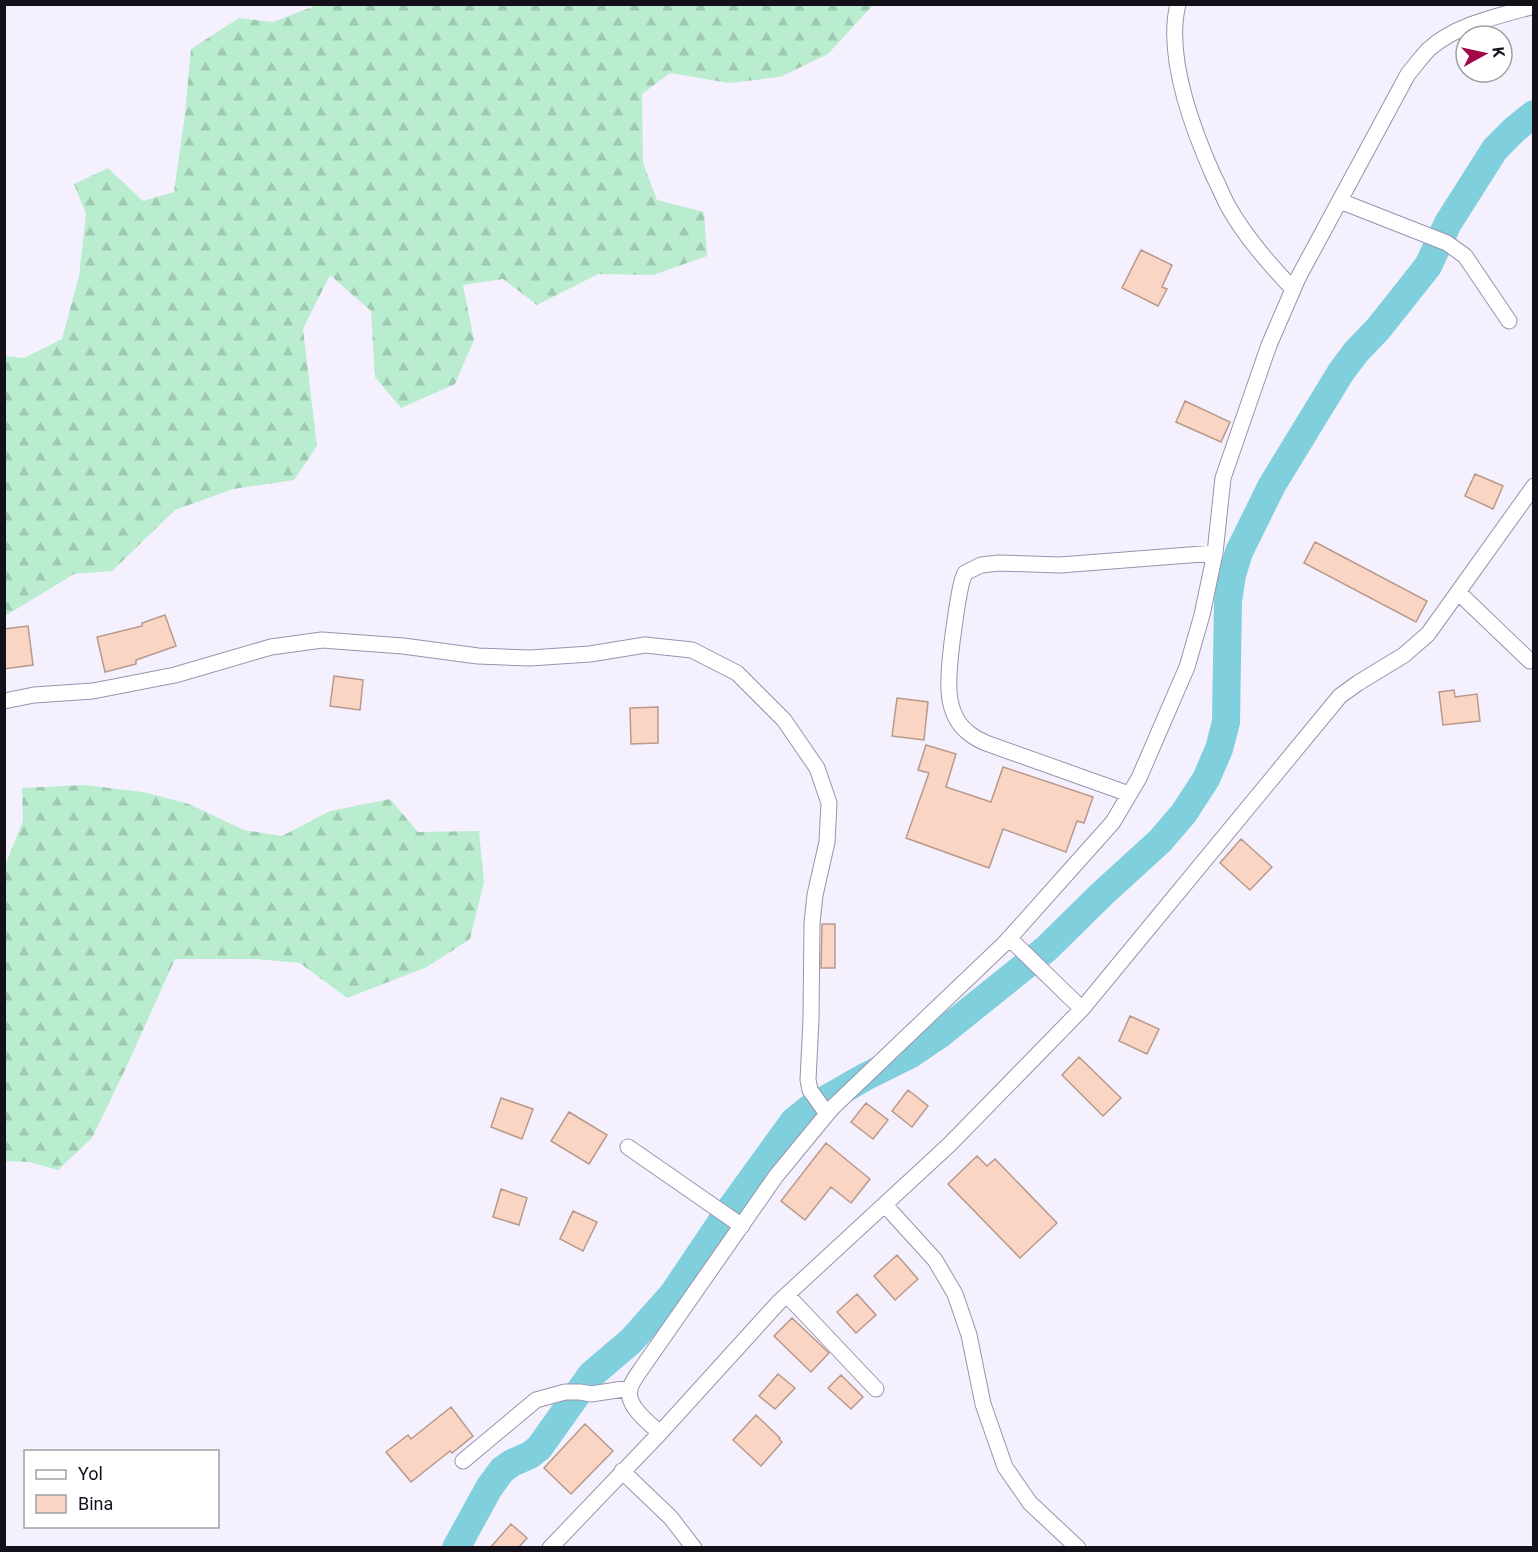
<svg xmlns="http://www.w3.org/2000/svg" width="1538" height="1552" font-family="Roboto,sans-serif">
  <defs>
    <pattern id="forest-firs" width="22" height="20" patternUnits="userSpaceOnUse" patternTransform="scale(1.5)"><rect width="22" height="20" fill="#baedcf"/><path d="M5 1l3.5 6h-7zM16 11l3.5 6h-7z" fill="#9fcab1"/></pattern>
  </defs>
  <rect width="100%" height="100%" fill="#f4f0fd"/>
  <path fill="url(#forest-firs)" d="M 320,4 L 873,5 L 828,54 L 780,77 L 729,83 L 670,73 L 642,94 L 643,163 L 657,200 L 704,212 L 707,256 L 653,275 L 598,274 L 537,305 L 503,279 L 463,285 L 474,340 L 455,384 L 401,408 L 375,377 L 371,311 L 330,275 L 303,329 L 317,446 L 294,480 L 233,489 L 175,510 L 112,571 L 74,574 L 5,616 L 5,356 L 24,358 L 62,339 L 79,276 L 86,214 L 74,184 L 108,168 L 143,201 L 174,192 L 185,114 L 191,49 L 239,18 L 273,22 Z
    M 84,785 L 143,792 L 189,804 L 244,830 L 282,836 L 330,811 L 390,799 L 418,832 L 479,831 L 484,882 L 470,939 L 427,967 L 347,998 L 300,963 L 256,959 L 175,959 L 125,1070 L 92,1138 L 58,1170 L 29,1162 L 5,1161 L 4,868 L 23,821 L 22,788 Z"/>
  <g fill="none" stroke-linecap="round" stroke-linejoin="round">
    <path stroke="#7fcfdc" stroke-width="28" d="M 456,1548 L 489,1488 L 502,1470 L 512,1463 L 530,1455 L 539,1448 L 591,1375 L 631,1341 L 673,1294 L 726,1215 L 794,1121 L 809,1109 L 865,1077 L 911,1054 L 939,1035 L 1046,949 L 1103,893 L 1160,841 L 1184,813 L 1206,779 L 1219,749 L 1226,722 L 1228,601 L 1232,575 L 1239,552 L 1272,485 L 1341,372 L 1356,352 L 1378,329 L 1428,266 L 1448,223 L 1495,149 L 1515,129 L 1534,114"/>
  </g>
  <path fill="#fbd5c4" stroke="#b8998a" stroke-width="1.5" d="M 1141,250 L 1172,265 L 1162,287 L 1167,289 L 1158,306 L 1122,288 Z
    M 1185,401 L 1230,422 L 1221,442 L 1176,422 Z
    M 1475,474 L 1503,486 L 1493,509 L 1465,496 Z
    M 1315,542 L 1427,601 L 1416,622 L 1304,563 Z
    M 165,615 L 176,646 L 136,660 L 136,664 L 105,672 L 97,637 L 142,626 L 142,623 Z
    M 28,626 L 33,665 L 4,669 L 4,629 Z
    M 334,676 L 363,680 L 360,710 L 330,706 Z
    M 1454,690 L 1455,697 L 1477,694 L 1480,721 L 1443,725 L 1439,692 Z
    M 897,698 L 928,702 L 924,740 L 892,736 Z
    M 658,707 L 658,743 L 631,744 L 630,708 Z
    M 926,745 L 956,754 L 946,787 L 991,802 L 1003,767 L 1093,797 L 1084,823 L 1077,821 L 1066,852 L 1003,829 L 989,868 L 906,838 L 929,773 L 918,770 Z
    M 1241,839 L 1272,867 L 1250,890 L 1220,863 Z
    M 822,924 L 835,924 L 835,968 L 821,968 Z
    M 1130,1016 L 1159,1029 L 1147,1054 L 1119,1041 Z
    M 1079,1057 L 1121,1098 L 1103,1116 L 1062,1075 Z
    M 908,1090 L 928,1106 L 912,1127 L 892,1111 Z
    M 501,1098 L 533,1109 L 522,1139 L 491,1127 Z
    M 866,1103 L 888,1120 L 873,1139 L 851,1122 Z
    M 569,1112 L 607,1135 L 589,1164 L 551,1141 Z
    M 826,1143 L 870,1179 L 851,1203 L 831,1187 L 805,1220 L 781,1201 Z
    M 977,1156 L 987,1166 L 995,1159 L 1057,1223 L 1020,1258 L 948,1184 Z
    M 501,1189 L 527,1198 L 519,1225 L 493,1217 Z
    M 573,1211 L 597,1222 L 583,1251 L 560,1239 Z
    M 897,1255 L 918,1279 L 895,1300 L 874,1276 Z
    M 857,1294 L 876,1315 L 856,1333 L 837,1312 Z
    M 792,1318 L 829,1353 L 811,1372 L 774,1336 Z
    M 778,1374 L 795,1388 L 775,1409 L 759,1396 Z
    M 841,1375 L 863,1397 L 851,1409 L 828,1388 Z
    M 451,1407 L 473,1436 L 452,1453 L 450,1451 L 411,1482 L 386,1452 L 408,1435 L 411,1439 Z
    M 756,1415 L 780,1438 L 779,1439 L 782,1442 L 761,1466 L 733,1440 Z
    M 585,1424 L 613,1451 L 571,1494 L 544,1468 Z
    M 511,1524 L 527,1538 L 518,1548 L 490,1548 Z"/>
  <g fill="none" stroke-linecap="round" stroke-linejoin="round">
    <g stroke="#9b92ae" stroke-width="17">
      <path id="minor" d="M 1178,4 C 1165,56 1193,130 1214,177 C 1219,186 1223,197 1228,206 C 1245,237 1269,264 1293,289
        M 1340,201 L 1447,243 L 1465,256 L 1509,321
        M 1458,592 L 1530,661
        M 4,701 L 34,695 L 93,691 L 175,675 L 271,647 L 322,640 L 403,646 L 478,656 L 530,658 L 590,654 L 645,645 L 692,650 L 737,673 L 784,720 L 817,768 L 829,803 L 827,842 L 815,895 L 812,923 L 811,1019 L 808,1080 L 810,1090 L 827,1114
        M 1129,794 L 986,743 C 981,741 975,738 970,734 C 941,713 949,672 952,642 C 955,622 957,601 962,581 L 965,573 L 981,565 L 999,563 L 1060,565 L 1215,553
        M 1009,938 L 1082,1009
        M 628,1147 L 742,1226
        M 885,1205 L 935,1260 L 955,1294 L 969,1335 L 983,1404 L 1005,1467 L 1030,1503 L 1078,1548
        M 787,1295 L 876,1389
        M 660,1433 C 648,1422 623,1404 631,1386 C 634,1378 640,1371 644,1365 L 776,1176 L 832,1108 L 1005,943 L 1113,822 L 1139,778 L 1187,667 L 1202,615 L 1215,553 L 1223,478 L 1269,345 L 1298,278 L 1408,74 C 1415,66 1422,56 1429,49 C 1457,24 1499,16 1534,6
        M 463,1461 L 536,1400 L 565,1392 L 580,1392 L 591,1394 L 630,1388
        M 622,1471 L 671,1518 L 694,1548
        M 550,1548 L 660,1433 L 779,1302 L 949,1145 L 1082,1009 L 1340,696 L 1358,683 L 1404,655 L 1428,634 L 1534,486"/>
    </g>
    <use href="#minor" stroke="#fff" stroke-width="15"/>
  </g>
  <rect width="1538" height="1552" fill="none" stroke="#14101a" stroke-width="12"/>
  <rect x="24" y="1450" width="195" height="78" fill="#ffffff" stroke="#a19fa3" stroke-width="1.5"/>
  <rect x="36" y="1470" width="30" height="9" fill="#ffffff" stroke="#a19fa3" stroke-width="1.5"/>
  <text x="78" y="1480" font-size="18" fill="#14101a">Yol</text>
  <rect x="36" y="1495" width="30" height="18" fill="#fbd5c4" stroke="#a19fa3" stroke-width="1.5"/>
  <text x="78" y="1510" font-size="18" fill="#14101a">Bina</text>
  <g transform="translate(1484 54) rotate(82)"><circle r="28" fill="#ffffff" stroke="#a19fa3" stroke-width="1.5"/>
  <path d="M0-4.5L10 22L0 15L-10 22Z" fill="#a10848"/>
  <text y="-9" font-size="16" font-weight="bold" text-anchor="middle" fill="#14101a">K</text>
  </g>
</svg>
